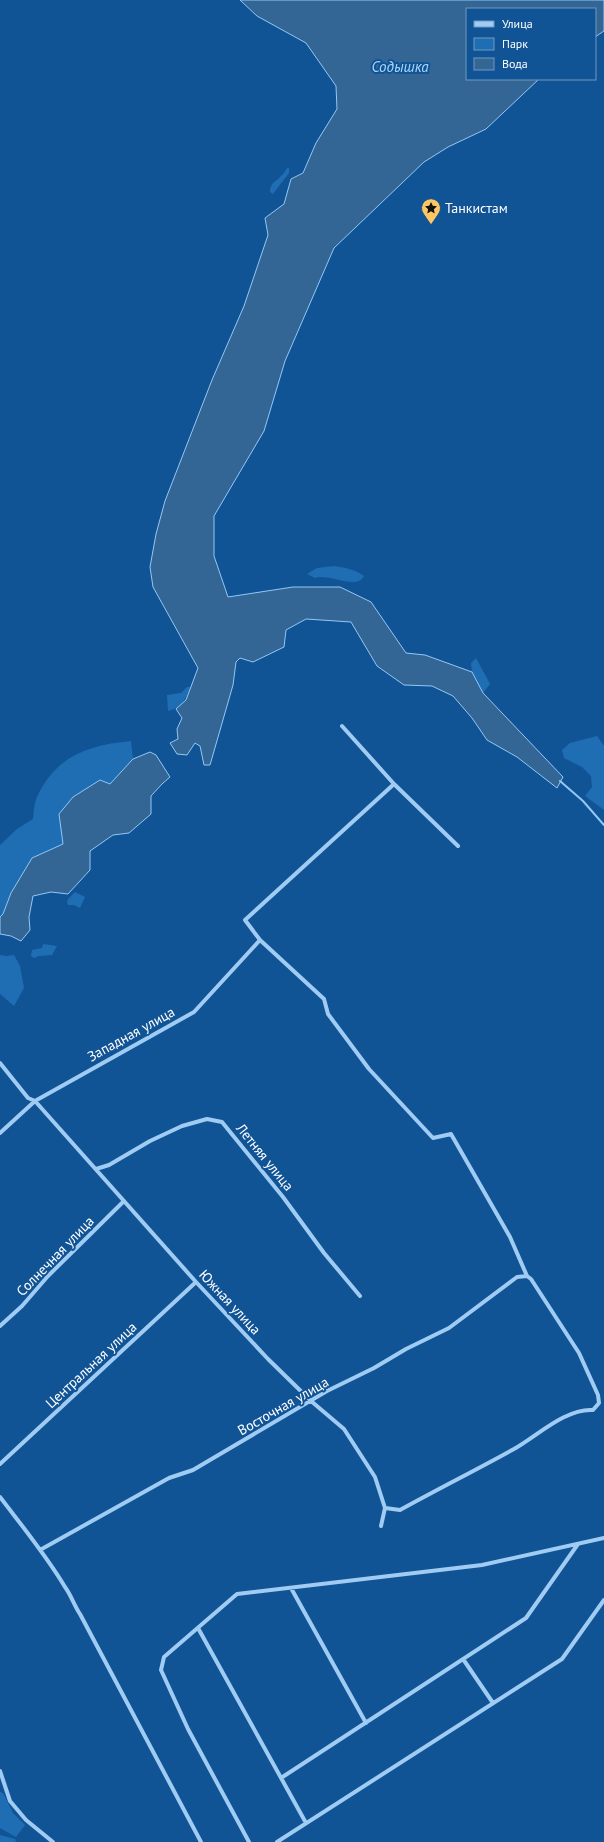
<svg xmlns="http://www.w3.org/2000/svg" width="604" height="1842" font-family="'PT Sans',sans-serif">
  <rect width="100%" height="100%" fill="#115496"/>
  <path fill="#1f6db3" d="M 287,168 L 289,168 L 289,173 L 273,194 L 270,192 C 270,182 276,182 281,176 C 284,174 285,171 287,168 Z
    M 334,566 C 343,567 357,570 364,576 C 356,591 330,573 315,578 L 307,574 L 317,568 Z
    M 476,658 L 490,684 L 483,693 L 472,672 L 471,663 Z
    M 187,687 L 191,687 C 186,699 182,708 168,711 L 167,695 L 181,693 Z
    M 597,736 L 604,746 L 604,810 L 585,796 L 592,787 L 591,776 L 582,767 L 564,758 L 562,750 L 570,743 Z
    M 131,741 L 133,759 L 110,784 L 100,780 L 73,797 L 63,844 L 32,858 L 11,893 L 3,914 L 0,917 L 0,845 L 17,829 L 33,819 C 34,812 34,804 37,797 C 56,756 88,745 131,741 Z
    M 75,892 L 85,897 L 80,908 L 74,905 L 68,905 L 67,902 L 68,899 Z
    M 43,944 L 57,946 L 52,955 L 39,956 L 34,958 L 31,956 L 32,950 L 42,948 Z
    M 0,955 L 6,956 L 14,955 L 20,966 L 24,988 L 14,1006 L 0,994 Z
    M 0,1792 L 3,1793 L 13,1813 L 25,1825 L 16,1837 L 0,1828 Z
    M 0,1835 L 15,1839 L 16,1842 L 0,1842 Z"/>
  <path fill="#346695" stroke="#92c8f7" d="M 240,0 L 604,0 L 604,31 L 595,37 L 595,9 L 467,9 L 467,79 L 539,79 L 486,129 L 448,147 L 424,162 L 334,248 L 285,361 L 264,431 L 214,516 L 214,556 L 228,597 L 293,587 L 340,587 L 371,602 L 406,653 L 425,655 L 472,672 L 483,693 L 563,777 L 557,788 L 517,757 L 487,740 L 472,718 L 453,696 L 432,686 L 404,685 L 377,666 L 351,622 L 306,619 L 286,630 L 284,647 L 253,662 L 240,658 L 236,662 L 233,685 L 210,765 L 204,765 L 200,746 L 195,743 L 187,755 L 177,754 L 170,743 L 178,739 L 177,729 L 182,718 L 176,709 L 186,700 L 198,668 L 153,587 L 150,567 L 156,534 L 165,501 L 212,380 L 244,306 L 268,235 L 265,218 L 284,204 L 291,179 L 303,173 L 316,143 L 337,109 L 336,86 L 306,43 L 257,16 Z
    M 150,752 L 156,755 L 170,777 L 162,784 L 151,796 L 151,814 L 129,833 L 113,835 L 90,851 L 90,870 L 68,894 L 51,892 L 33,896 L 29,917 L 30,930 L 21,941 L 11,936 L 0,934 L 0,917 L 3,914 L 11,893 L 32,858 L 63,844 L 59,814 L 73,797 L 100,780 L 110,784 L 133,759 Z"/>
  <g fill="none" stroke-linecap="round" stroke-linejoin="round">
    <path stroke="#92c8f7" stroke-width="2" d="M 560,781 L 583,801 L 604,825"/>
    <path stroke="#a0ccf4" stroke-width="4" d="M 342,726 L 394,784
      M 458,846 L 394,784 L 245,920 L 260,940 L 324,999 L 328,1014 L 369,1069 L 433,1138 L 451,1134 L 510,1237 L 527,1276
      M 0,1063 L 28,1098 L 35,1101 L 196,1282 L 268,1359 L 311,1401 L 344,1429 L 375,1477 L 385,1508 L 381,1526
      M 0,1133 L 35,1101 L 194,1012 L 260,940
      M 96,1169 L 109,1165 L 150,1141 L 182,1126 L 207,1119 L 222,1122 L 283,1197 L 324,1253 L 360,1296
      M 0,1326 L 22,1306 L 48,1276 L 124,1201
      M 0,1464 L 196,1282
      M 0,1497 C 22,1526 46,1555 65,1587 C 71,1595 74,1605 80,1614 L 201,1842
      M 40,1550 L 169,1478 L 193,1470 L 327,1391 L 374,1368 L 406,1349 L 449,1328 L 517,1277 L 527,1276 L 531,1279 L 579,1353 L 598,1395 L 599,1403 L 593,1410 C 566,1408 537,1436 514,1449 C 476,1470 438,1489 400,1510 L 385,1508
      M 291,1588 L 366,1723
      M 198,1628 L 306,1823
      M 463,1659 L 493,1703
      M 0,1771 L 10,1801 L 26,1820 L 53,1842
      M 281,1778 L 526,1618 L 578,1544
      M 249,1842 L 188,1729 L 161,1670 L 164,1657 L 237,1594 L 482,1565 L 604,1538
      M 277,1842 L 562,1659 L 604,1600"/>
  </g>
  <defs>
    <g id="sight-pin" transform="scale(1)"><path d="M0 17L-7.5 6A9.5 9.5 0 1 1 7.5 6Z" fill="#ffc763" stroke="#115496"/><path d="M0-6L1.8-2.2L6-1.7L2.9 1.2L3.7 5.4L0 3.3L-3.7 5.4L-2.9 1.2L-6-1.7L-1.8-2.2Z" fill="#111"/></g>
  </defs>
  <g fill-rule="evenodd">
    <use href="#sight-pin" x="431" y="208"/>
  </g>
  <g text-anchor="middle" stroke-width="4" stroke-linejoin="round" paint-order="stroke">
    <g font-size="14" fill="#fff" stroke="#115496" text-anchor="start">
      <text x="445" y="213">Танкистам</text>
    </g>
    <g font-size="14" fill="#fff" stroke="#115496">
      <text transform="translate(131 1034) rotate(-29)" y="5">Западная улица</text>
      <text transform="translate(265 1157) rotate(51)" y="5">Летняя улица</text>
      <text transform="translate(55 1256) rotate(-46)" y="5">Солнечная улица</text>
      <text transform="translate(230 1302) rotate(47)" y="5">Южная улица</text>
      <text transform="translate(91 1365) rotate(-43)" y="5">Центральная улица</text>
      <text transform="translate(283 1406) rotate(-30)" y="5">Восточная улица</text>
    </g>
    <g font-size="15" font-style="italic" fill="#acd6fa" stroke="#115496">
      <text x="400" y="72">Содышка</text>
    </g>
  </g>
  <rect x="466" y="8" width="130" height="72" fill="#115496" stroke="#7098c0"/>
  <rect x="474" y="21" width="20" height="6" fill="#a0ccf4" stroke="#7098c0"/>
  <text x="502" y="28" font-size="12" fill="#ffffff">Улица</text>
  <rect x="474" y="38" width="20" height="12" fill="#1f6db3" stroke="#7098c0"/>
  <text x="502" y="48" font-size="12" fill="#ffffff">Парк</text>
  <rect x="474" y="58" width="20" height="12" fill="#346695" stroke="#7098c0"/>
  <text x="502" y="68" font-size="12" fill="#ffffff">Вода</text>
</svg>
